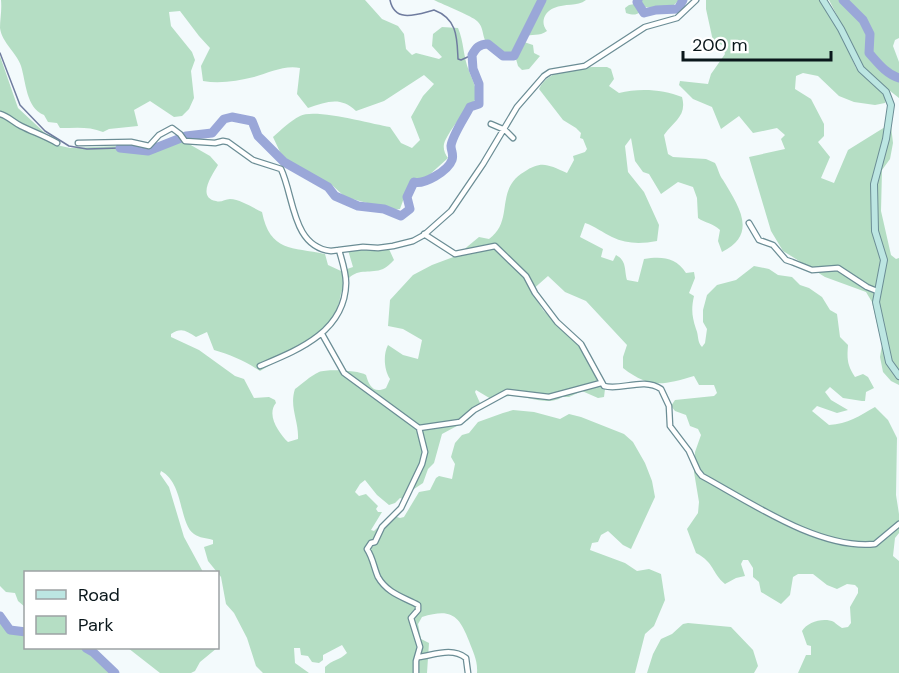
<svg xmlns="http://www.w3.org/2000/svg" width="899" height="673" font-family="'DM Sans',sans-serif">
  <rect width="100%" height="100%" fill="#f3fafc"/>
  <path fill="#b5dec4" d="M 1,0 L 365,0 L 382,19 L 398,26 L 404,34 L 406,49 L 412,55 L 416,53 L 439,59 L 442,57 L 432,46 L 433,34 L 442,27 L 458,28 C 464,42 463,56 469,71 C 473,82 477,87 476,99 C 468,107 447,133 444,144 C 443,149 445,154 448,158 L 427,177 L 409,184 L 400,209 L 393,210 L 345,197 L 333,186 L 290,163 L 280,152 L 273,137 C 281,130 290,121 300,116 C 315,108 371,124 390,127 L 401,143 L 412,148 L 420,140 L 411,117 L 423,96 L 434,84 L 424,75 L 384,101 L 356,111 C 340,96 327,102 308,108 L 297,94 L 300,68 C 284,65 269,73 254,77 C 237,81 220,84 203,81 L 201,66 L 210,48 L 199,36 L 180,11 L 169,12 L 171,26 L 192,52 L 195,60 L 191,71 L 194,98 L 189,109 L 182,116 L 174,117 L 150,101 L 134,110 L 138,126 L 109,129 L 103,132 C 89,126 75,128 60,128 L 57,123 L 48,122 L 44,115 C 26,108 26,82 21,66 C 17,53 2,43 0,28 C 0,19 2,10 1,0 Z
    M 434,0 L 586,0 C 577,7 565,3 554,8 C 544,12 540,23 547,31 C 539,37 532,33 524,37 L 524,42 L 533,45 L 534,53 L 540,56 L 529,69 L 522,70 L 518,66 L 516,59 C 509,61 505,60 499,56 C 478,42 487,30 477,21 C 472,16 444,5 434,0 Z
    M 641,0 L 679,0 L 672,7 L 659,9 L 645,7 C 638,15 636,16 626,13 L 625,8 L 629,5 L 640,3 Z
    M 706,0 L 819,0 L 840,32 L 856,68 L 884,94 L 886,100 L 885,103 L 875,105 L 854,102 L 839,96 L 818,76 L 803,73 L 796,76 L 795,89 L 811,99 L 824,124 L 824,136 L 818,142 L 830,157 L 821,178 L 834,183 L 848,150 L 885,127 L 891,126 L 893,143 L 890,159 L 882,170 L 881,211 L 891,255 L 896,259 L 899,258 L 899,385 L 891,381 L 883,372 L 880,357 L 882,345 L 872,302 L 866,292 L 825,277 L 783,251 L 771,231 L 749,157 L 785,149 L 781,139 L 785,135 L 777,128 L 753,133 L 739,116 L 721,129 L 712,107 L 693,99 L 679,85 L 680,81 L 708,84 L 711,74 L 725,54 L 722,45 L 713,41 L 706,9 Z
    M 829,0 L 899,0 L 899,38 L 895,40 L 893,46 L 899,62 L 899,98 L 870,75 L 863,66 Z
    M 0,56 L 18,108 L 46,134 L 52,144 L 70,148 L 119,146 L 144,152 L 182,140 L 210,156 L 218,165 C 213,174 196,197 216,201 C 221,203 225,199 230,199 C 240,199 253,208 262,212 C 270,252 292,247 325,254 L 328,265 L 341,271 L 353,267 L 348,250 L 389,249 L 394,260 C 391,263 387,267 383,269 C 371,274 359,268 349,278 C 339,287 341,306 334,317 C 318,342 285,356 260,371 C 245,361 231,355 214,350 L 207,332 L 196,337 C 186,331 182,327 171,334 L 171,337 L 199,350 L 235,376 L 244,379 L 254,398 L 269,397 L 275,400 L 276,403 C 266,415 279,433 288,442 L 298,439 C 299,421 289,407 295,389 C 302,384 310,376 319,372 C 327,369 358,370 366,375 C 369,386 374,394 386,388 L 390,379 C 384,370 383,354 388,345 L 403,355 L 418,359 L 422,340 L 403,329 L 388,326 L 390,300 L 413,275 L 432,265 L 456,256 L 479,237 L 489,239 C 515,220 494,190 524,172 C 542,160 548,165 567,173 L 574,160 L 573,156 L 585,152 L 587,149 L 583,139 L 580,138 L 581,133 L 576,128 L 563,120 L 539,89 C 550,66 585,67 607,67 L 611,69 L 614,79 L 609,86 L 619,93 C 638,88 663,89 682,97 C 687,116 675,120 664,135 L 668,154 L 673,157 L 706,159 L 715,163 C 718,168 719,175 723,180 C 738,205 759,234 722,252 L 718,241 L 720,230 C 713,223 705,223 698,218 L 697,198 L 693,187 L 678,182 L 661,194 L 649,174 L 643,172 L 635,161 L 631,138 L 625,146 L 628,172 L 644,192 L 659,225 L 657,241 C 641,244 626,244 612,237 C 603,233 595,226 585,223 L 580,237 L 603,249 L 601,257 L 613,261 L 616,255 C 627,261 624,269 627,280 L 638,282 L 644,259 C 661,256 676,257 686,273 L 694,272 L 695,278 L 689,293 L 694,296 C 691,309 692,317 696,329 C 699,336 697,342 702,347 L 705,343 L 707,329 L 703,322 L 703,310 L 707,295 L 717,285 L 736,280 L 754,266 L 769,269 L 778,275 L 792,277 L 800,285 L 809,288 L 822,297 L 830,310 L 837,314 L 840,337 L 848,345 C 847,359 847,365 855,377 L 863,374 L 868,377 L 874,388 L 866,392 L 865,401 L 862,401 L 843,398 L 830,387 L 825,392 L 831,400 L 848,410 L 837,413 L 817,406 L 812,411 L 829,425 C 848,424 859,416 875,407 L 888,420 L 897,438 L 896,495 L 899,514 L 899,533 L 895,538 L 893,556 L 899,561 L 899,673 L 798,673 L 806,655 L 811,655 L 811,646 L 807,645 L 802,631 C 807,622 824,617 834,622 C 836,624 839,626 842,628 L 848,627 L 851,623 L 850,607 L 858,593 L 858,588 L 855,585 L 847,584 L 837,589 L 827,585 L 813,574 L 798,574 L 793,577 L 790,595 L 781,604 L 761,592 L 759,582 L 753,577 L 753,568 L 748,560 L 743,560 L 741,564 L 745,576 L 736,578 L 725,584 C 711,572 715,563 696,553 L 687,529 L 698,513 L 699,502 L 694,472 L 695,452 L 701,435 L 698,429 L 690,426 L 686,415 L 675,411 L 671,406 L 675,400 L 714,396 L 717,393 L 714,385 L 699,385 L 694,376 C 663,385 650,389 623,368 L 623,357 L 627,345 L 586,301 L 565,292 L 548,276 L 531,291 L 543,310 L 577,343 L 605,389 L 604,397 L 598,398 L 582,391 L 569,397 L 562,397 C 549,407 526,395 510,396 C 504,396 498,399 491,399 L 476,390 L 475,392 L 480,403 L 478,409 L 468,420 L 442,434 L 434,463 L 428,469 L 423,483 L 411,491 L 403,499 L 400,498 L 395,503 L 389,505 L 377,495 L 365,480 L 360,484 L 355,492 L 359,496 L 366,494 L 378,506 L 376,509 L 378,512 L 382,512 L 371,530 L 374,531 L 391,515 L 400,518 L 404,517 L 419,492 L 430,490 L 436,478 L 439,476 L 452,479 L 455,464 L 451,457 L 455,443 L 462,435 L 469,433 L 478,422 L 503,413 L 513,410 L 534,412 L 560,419 L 569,414 L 581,417 L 624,434 L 633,442 L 645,463 L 652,481 L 655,497 L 631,549 L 623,545 L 608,531 L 601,535 L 598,542 L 592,543 L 590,550 L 625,563 L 637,571 L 649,569 L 661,574 L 665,600 L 654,626 L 645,634 L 635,673 L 477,673 C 478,661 473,652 469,641 C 459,615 451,608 422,617 L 418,624 L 421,639 L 429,643 L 427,673 L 325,673 L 325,667 C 332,660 340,660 347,653 L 342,645 L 323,655 L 323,660 L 319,663 L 312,662 L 308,656 L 301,655 L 300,648 L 294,648 L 295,663 L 309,673 L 263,673 L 256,666 L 247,638 L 234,613 L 226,604 L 221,577 L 208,561 L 204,547 L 213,544 L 213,540 C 207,538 199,538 194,534 C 179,524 184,483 161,471 L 160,474 L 169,487 L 184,537 L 203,572 L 26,572 L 25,607 L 18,601 L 15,593 L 6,592 L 0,586 Z
    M 0,620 L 10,631 L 25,633 L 26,648 L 84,648 L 116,673 L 0,673 Z
    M 688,623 L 731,627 L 753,650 L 758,666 L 754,673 L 647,673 L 653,654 L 661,639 L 672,634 L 683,624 Z
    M 128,648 L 217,648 L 200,662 L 195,671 L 191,673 L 160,673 Z"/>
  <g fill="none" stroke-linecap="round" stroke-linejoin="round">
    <path stroke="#6f7c9f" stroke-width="1.5" d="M 390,0 C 395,24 418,14 434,10 C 458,19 457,39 458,59 L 461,60 L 472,55
      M 0,53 L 20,105 L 45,131 L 69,146 L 87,149 L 120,148"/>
    <path stroke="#9aa7d8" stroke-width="9" d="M 638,0 L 637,2 L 644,13 L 656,10 L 678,9 L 683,0
      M 843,0 L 863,20 L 870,34 L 869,53 C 878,63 886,74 899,78
      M 120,148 L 148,151 L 186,136 L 212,133 L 224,119 L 232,117 L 252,121 L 258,136 L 284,162 L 328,187 L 335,196 L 358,206 L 384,209 L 401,216 L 410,209 L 407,197 L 414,182 C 424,185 448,171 452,160 C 454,154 451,151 451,146 C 452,136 465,117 470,107 L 479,104 L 479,84 L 473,69 L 472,55 C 476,48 479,44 488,44 L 503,56 L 514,56 L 542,0
      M 0,616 L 10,630 L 26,632
      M 86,648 L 93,652 L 115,673"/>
    <g stroke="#6b8d95" stroke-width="7">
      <path id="street" d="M 0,114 C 8,116 13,122 21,126 C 33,132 45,136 57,143
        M 491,124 L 505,130 L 513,138
        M 78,143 L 131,142 L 149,146 L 159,135 L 172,128 L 180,134 L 185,141 L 215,143 L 223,141 L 228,142 L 253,160 L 281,169 C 294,196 292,247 331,251 L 363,247 L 378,248 L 393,246 L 413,241 L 424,235 L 451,211 L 483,164 L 517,107 L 544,76 L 550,72 L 585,66 L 645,27 L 677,18 L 696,0
        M 749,223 L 759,240 L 773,245 L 786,260 L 792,262 L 812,270 L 838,268 L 867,287 L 877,291
        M 424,234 L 455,254 L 495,246 L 526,276 L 535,293 L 557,322 L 581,344 L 604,386 C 621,391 643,377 661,389 L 669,406 L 670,426 L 689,451 L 698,471 L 702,476 C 750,502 819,550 875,544 L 899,524
        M 322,334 L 344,373 L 419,428 L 460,422 L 474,410 L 507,392 L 549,397 L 601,383
        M 260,366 C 298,350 345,332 346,283 C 346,272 342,261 339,250
        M 419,657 C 434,655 452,647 466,658 L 468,673
        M 416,673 L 416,661 L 420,647 L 411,618 L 418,610 L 418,605 C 403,597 387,593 378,577 C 374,568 373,558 367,549 L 371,543 L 375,542 L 382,527 L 401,508 L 422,464 L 425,452 L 419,428"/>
    </g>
    <g stroke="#6b8d95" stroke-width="8">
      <path id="secondary" d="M 823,0 L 841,29 L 861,69 L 886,92 L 891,105 L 886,139 L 874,184 L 875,231 L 884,260 L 876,302 L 889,362 L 899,376"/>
    </g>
    <use href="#street" stroke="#fff" stroke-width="4.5"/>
    <use href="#secondary" stroke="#bce6e2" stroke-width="6"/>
  </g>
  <rect x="24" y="571" width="195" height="78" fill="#ffffff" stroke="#9da2a4" stroke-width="1.5"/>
  <rect x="36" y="590" width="30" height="9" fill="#bce6e2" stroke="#9da2a4" stroke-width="1.5"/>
  <text x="78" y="601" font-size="18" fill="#0a171b">Road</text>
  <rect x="36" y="616" width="30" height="18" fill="#b5dec4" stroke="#9da2a4" stroke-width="1.5"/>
  <text x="78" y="631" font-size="18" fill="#0a171b">Park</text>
  <path d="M683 51v9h148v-9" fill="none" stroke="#0a171b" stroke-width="3"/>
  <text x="692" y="51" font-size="18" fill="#0a171b" stroke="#ffffff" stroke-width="4.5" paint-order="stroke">200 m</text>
</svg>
